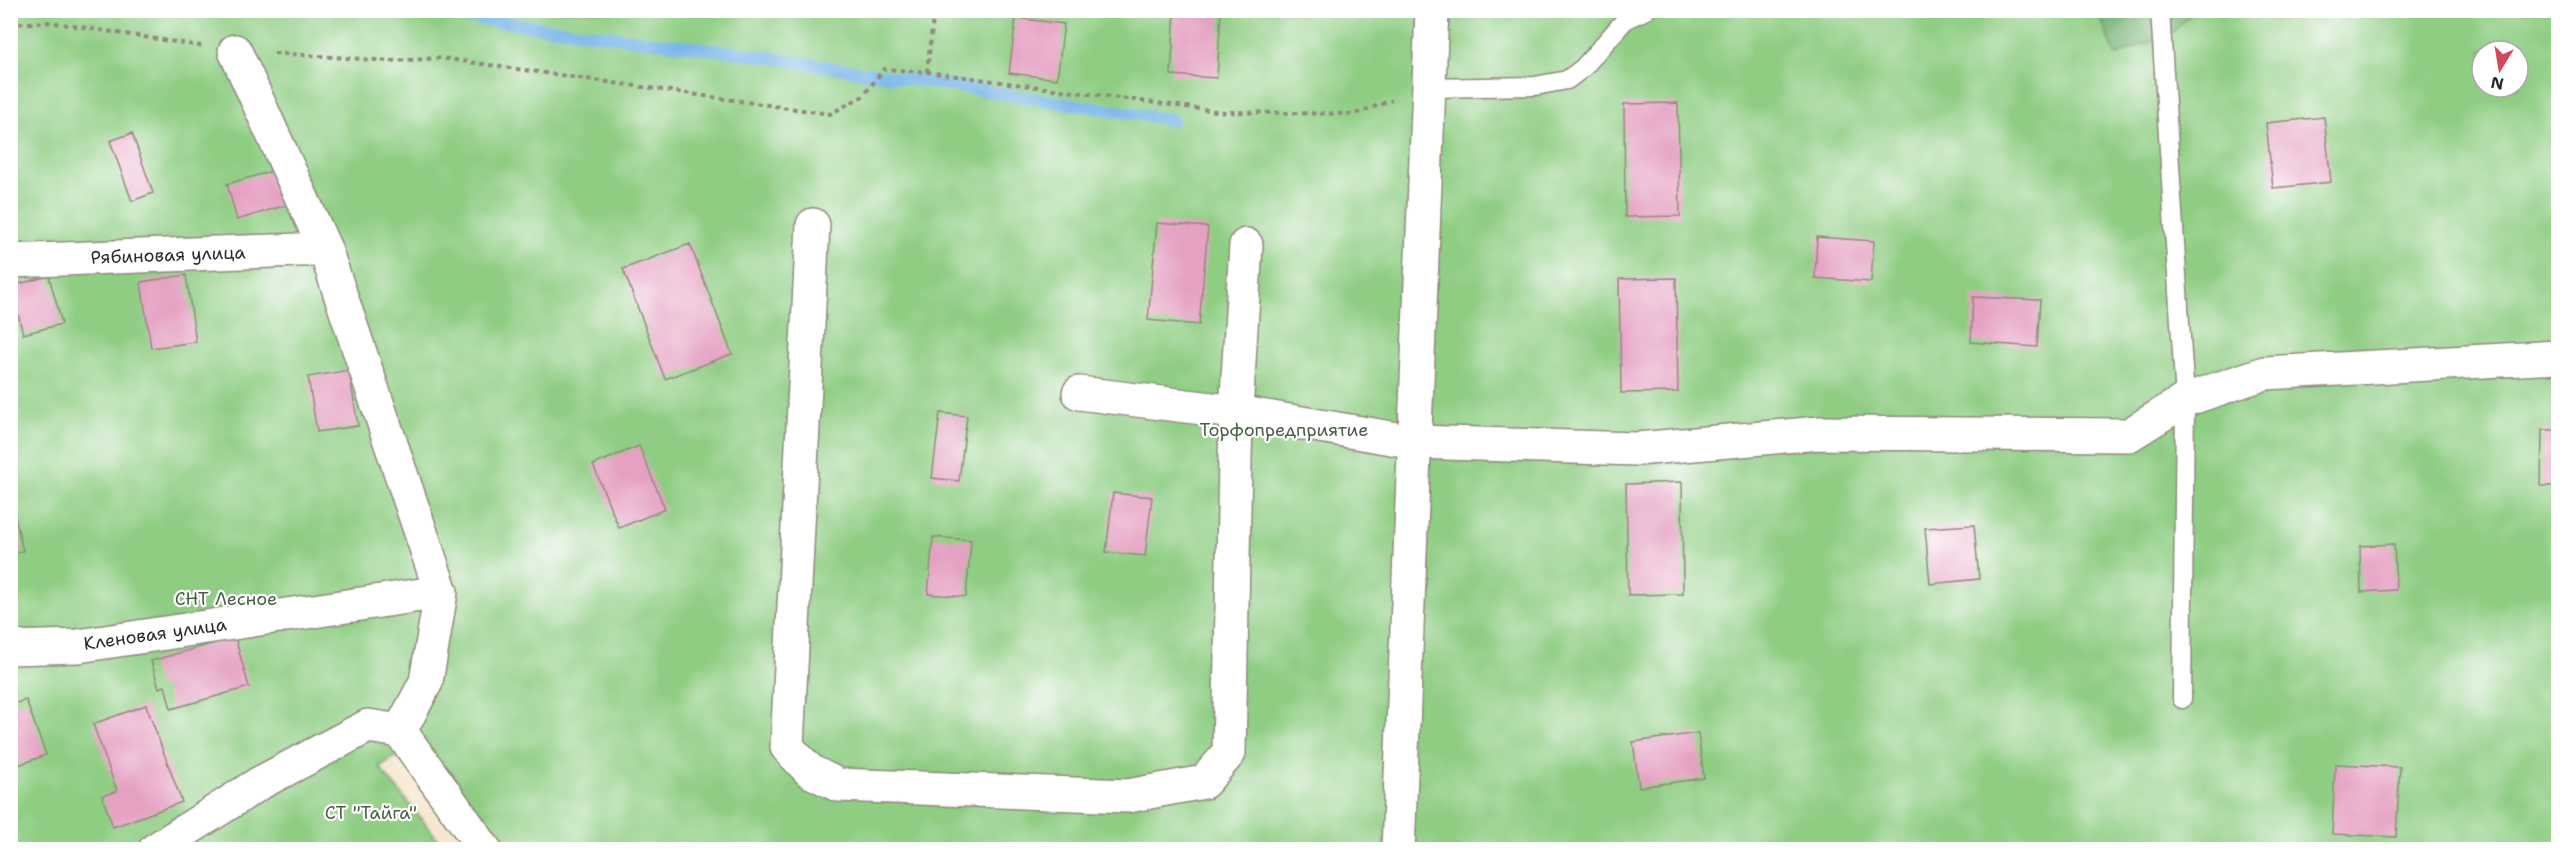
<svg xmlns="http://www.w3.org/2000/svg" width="2569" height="860" font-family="'Shantell Sans',sans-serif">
  <rect width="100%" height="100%" fill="#fff"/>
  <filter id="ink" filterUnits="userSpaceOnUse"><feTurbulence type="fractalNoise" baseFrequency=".0167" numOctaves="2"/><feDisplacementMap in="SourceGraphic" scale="12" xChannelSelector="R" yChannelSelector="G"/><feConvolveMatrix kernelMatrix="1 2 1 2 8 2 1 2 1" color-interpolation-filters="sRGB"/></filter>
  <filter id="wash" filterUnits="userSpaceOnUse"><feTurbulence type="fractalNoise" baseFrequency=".008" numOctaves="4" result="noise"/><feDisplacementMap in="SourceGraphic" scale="24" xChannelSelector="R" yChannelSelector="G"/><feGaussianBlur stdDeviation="1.35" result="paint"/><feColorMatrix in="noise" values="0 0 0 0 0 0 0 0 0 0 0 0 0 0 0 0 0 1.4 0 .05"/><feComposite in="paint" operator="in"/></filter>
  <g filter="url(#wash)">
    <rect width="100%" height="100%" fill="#f6e7d2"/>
    <path fill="#8fcd83" stroke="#5d7c57" stroke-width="1.5" fill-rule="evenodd" d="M 10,11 L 2558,11 L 2558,849 L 503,849 L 418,742 L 379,767 L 446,849 L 11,849 ZM 2482,51 L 2518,51 L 2518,87 L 2482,87 Z"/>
    <path fill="#73b071" stroke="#4f6e4e" stroke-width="1.5" d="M 2098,11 L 2194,11 L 2173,32 L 2116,56 Z"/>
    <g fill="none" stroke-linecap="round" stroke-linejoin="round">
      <path stroke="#73b2e6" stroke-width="12" d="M 408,10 L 733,52 L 1173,120"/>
    </g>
    <g id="blocks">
      <path fill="#e5a1c2" d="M 1175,10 L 1221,10 L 1217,78 L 1171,75 Z
        M 1016,18 L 1064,24 L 1057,79 L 1009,73 Z
        M 1678,103 L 1680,216 L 1625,217 L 1624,104 Z
        M 2324,117 L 2331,182 L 2273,188 L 2266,123 Z
        M 132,133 L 153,193 L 132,201 L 110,141 Z
        M 276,170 L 286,205 L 237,220 L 227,184 Z
        M 1157,223 L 1208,227 L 1199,325 L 1148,320 Z
        M 1817,237 L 1874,241 L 1871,282 L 1815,278 Z
        M 690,244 L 732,354 L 665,379 L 623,269 Z
        M 186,275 L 196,342 L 151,348 L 141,282 Z
        M 49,276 L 62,324 L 23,334 L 11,286 Z
        M 1676,278 L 1678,392 L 1621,393 L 1619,279 Z
        M 1973,297 L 2040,300 L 2037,347 L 1971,342 Z
        M 349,370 L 358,426 L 317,432 L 308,377 Z
        M 940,413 L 967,416 L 959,481 L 932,478 Z
        M 2542,430 L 2558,430 L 2558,486 L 2541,486 Z
        M 639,446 L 665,509 L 619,528 L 593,465 Z
        M 1682,482 L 1683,594 L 1628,595 L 1626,484 Z
        M 1113,493 L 1152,497 L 1145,556 L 1106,552 Z
        M 10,495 L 23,551 L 10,554 Z
        M 1974,525 L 1979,579 L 1930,584 L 1925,528 Z
        M 933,537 L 971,540 L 966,597 L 928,594 Z
        M 2394,544 L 2396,590 L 2361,592 L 2360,546 Z
        M 235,637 L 249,687 L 171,709 L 165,686 L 159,688 L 151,661 Z
        M 26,700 L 46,755 L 10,768 L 10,705 Z
        M 146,705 L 182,802 L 113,827 L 102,796 L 117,791 L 93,724 Z
        M 1698,733 L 1704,778 L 1639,787 L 1633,742 Z
        M 2335,764 L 2400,767 L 2396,837 L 2332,834 Z"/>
    </g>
  </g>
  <g filter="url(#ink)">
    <use href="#blocks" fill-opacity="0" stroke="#90897e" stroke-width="1.5"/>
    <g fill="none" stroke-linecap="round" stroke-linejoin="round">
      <g stroke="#90897e" stroke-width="21">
        <path id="service" d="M 2160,10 L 2185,400 L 2182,699
          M 1429,88 L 1535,86 L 1567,80 L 1583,68 L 1626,19 L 1646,10"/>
      </g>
      <g stroke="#90897e" stroke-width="36">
        <path id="minor" d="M 235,51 L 325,249 L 441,592 L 426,682 L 400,731
          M 813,225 L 787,747 L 810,771 L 838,785 L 1128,796 L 1204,782 L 1229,753 L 1236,412 L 1246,245
          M 10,261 L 325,249
          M 1079,393 L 1236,412 L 1415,442 L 1637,449 L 1820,433 L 2129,435 L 2185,400 L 2265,373 L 2558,357
          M 10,648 L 78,646 L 441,592
          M 155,850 L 260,783 L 368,726 L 400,731 L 485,850"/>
      </g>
      <g stroke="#90897e" stroke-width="36">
        <path id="secondary" d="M 1398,850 L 1432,10"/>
      </g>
      <path stroke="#90897e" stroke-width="4" stroke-dasharray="4.5 4.5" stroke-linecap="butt" d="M 10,24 L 49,22 L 201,46
        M 274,53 L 391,61 L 441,58 L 830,114 L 863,96 L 884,69 L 927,72 L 1223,112 L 1355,114 L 1392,100
        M 927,72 L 934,10"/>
      <use href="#service" stroke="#fff" stroke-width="18"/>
      <use href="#minor" stroke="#fff" stroke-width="33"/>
      <use href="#secondary" stroke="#fff" stroke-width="33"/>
    </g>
  </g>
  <g text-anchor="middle" stroke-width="4.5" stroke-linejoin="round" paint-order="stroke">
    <g font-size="18" fill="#2b2b2b" stroke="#fff">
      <text transform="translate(168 255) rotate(-2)" y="6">Рябиновая улица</text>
      <text transform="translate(155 634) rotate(-8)" y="6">Кленовая улица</text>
    </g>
    <g font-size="18" fill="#495c45" stroke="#fff">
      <text x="1284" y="436">Торфопредприятие</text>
      <text x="226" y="605">СНТ Лесное</text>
      <text x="371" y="819">СТ "Тайга"</text>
    </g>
  </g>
  <rect width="2569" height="860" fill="none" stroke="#fff" stroke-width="36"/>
  <g transform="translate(2500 69) rotate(191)"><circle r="28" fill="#ffffff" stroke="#aaaaaa" stroke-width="1.5"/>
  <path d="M0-4.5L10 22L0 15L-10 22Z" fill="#d1495b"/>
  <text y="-9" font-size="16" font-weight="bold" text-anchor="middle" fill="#2b2b2b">N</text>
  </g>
</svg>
